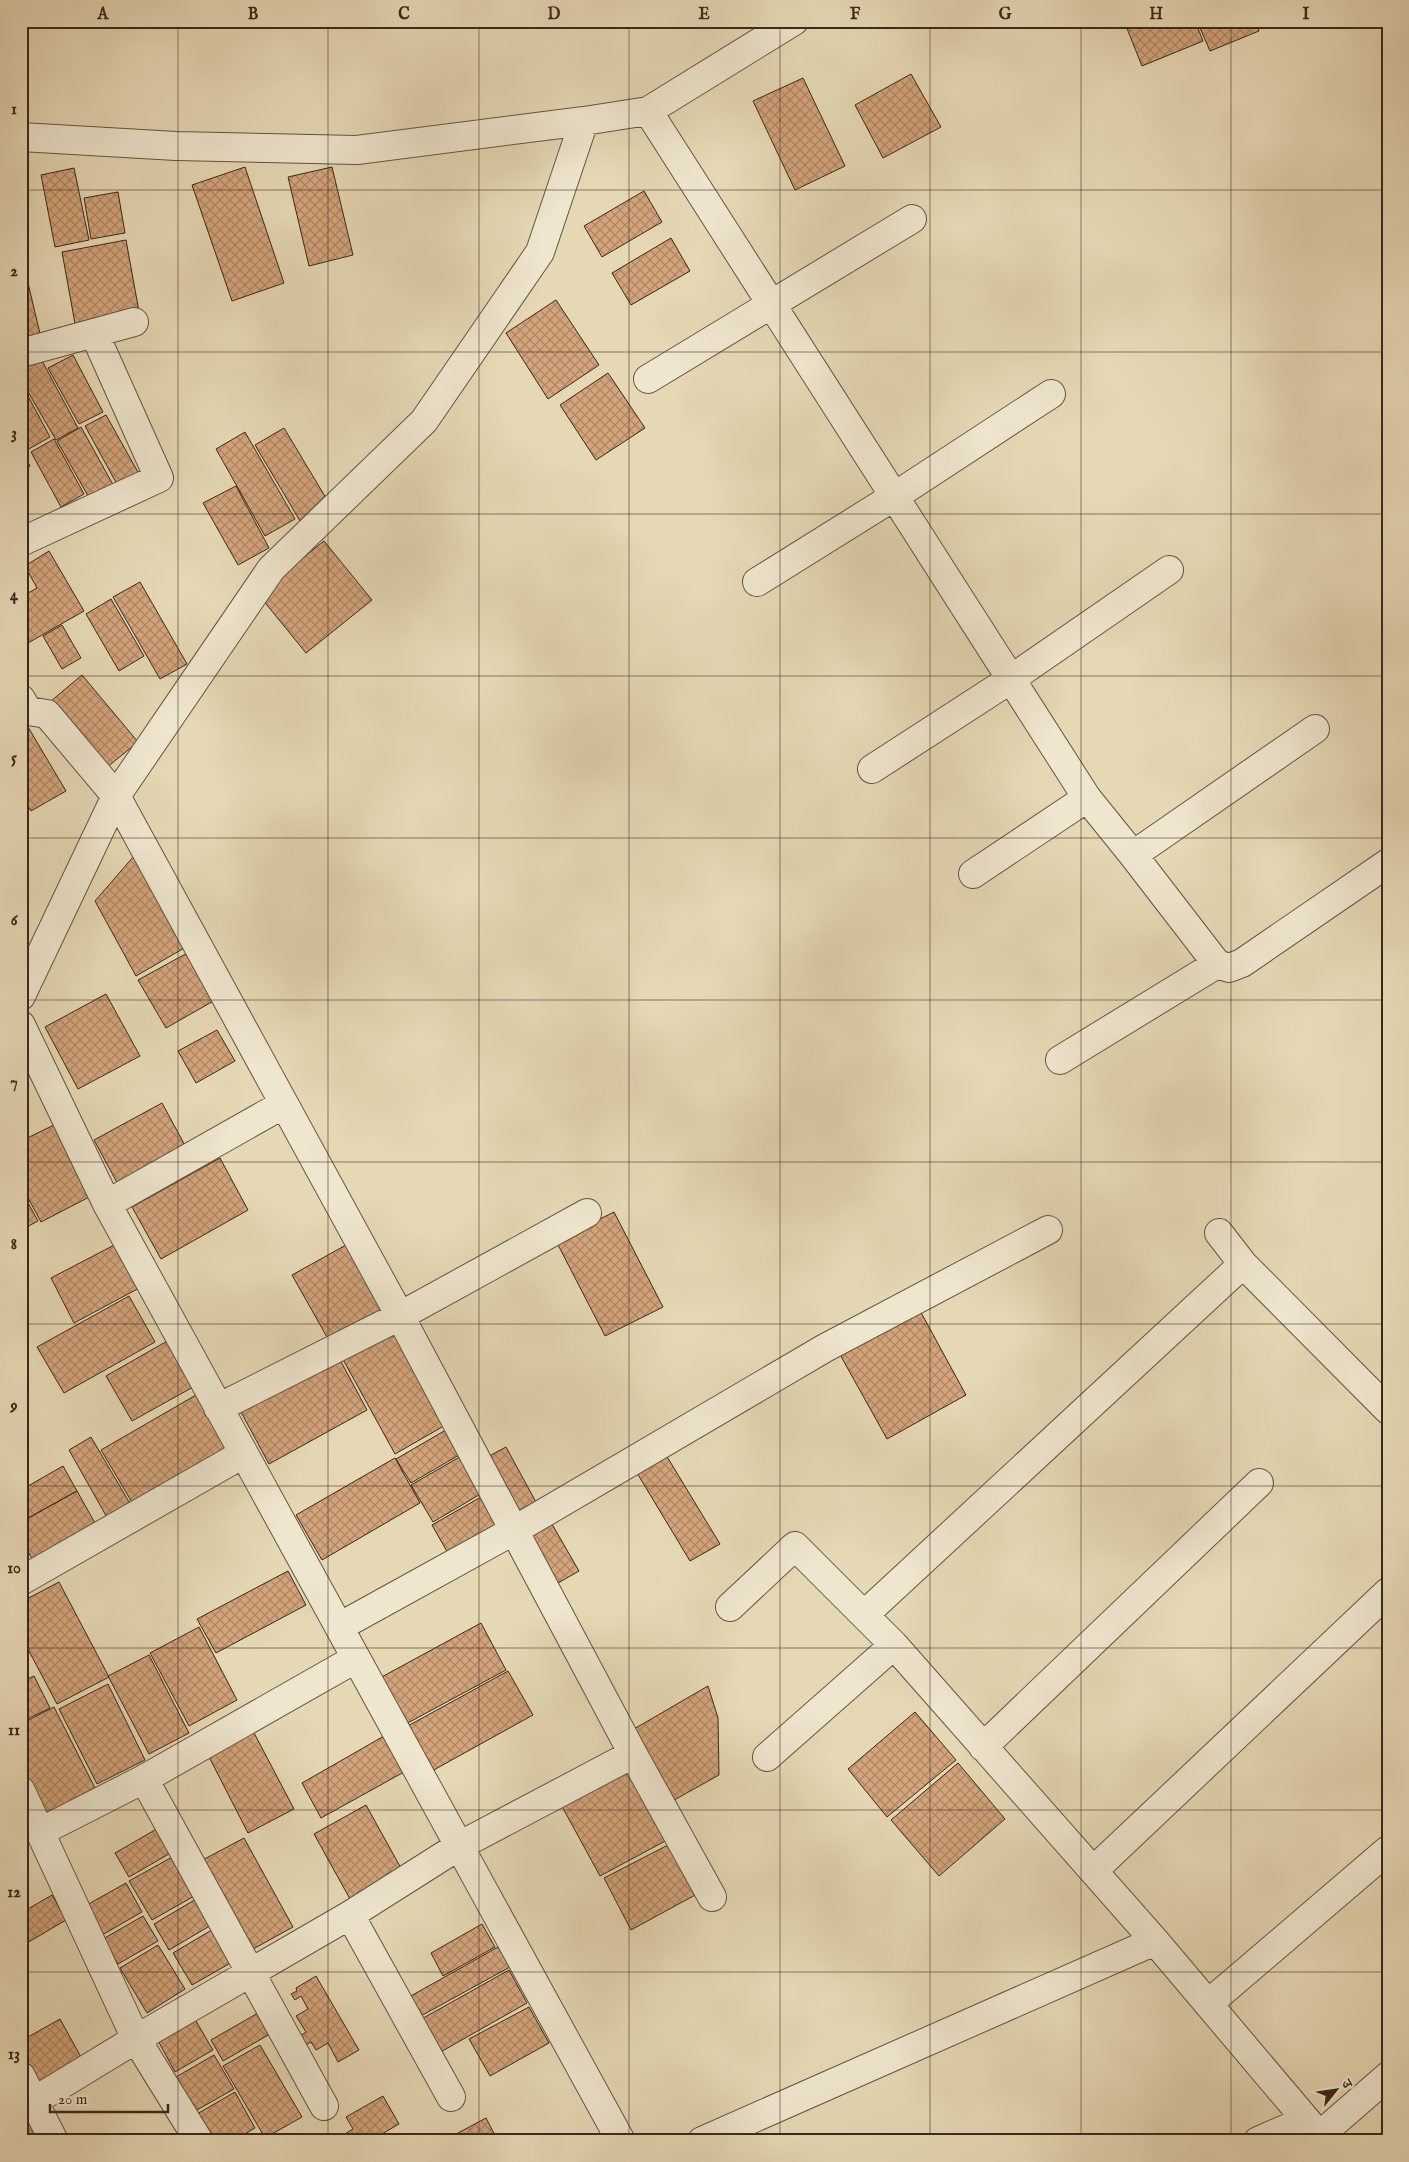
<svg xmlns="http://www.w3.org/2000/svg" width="1409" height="2162" font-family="'IM FELL English','Noto Serif Devanagari',serif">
  <defs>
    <pattern id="building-cross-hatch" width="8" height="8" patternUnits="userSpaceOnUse" patternTransform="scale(1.25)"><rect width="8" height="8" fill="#d4a47b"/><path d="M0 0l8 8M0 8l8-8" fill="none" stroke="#ad8664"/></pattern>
  </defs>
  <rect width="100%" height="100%" fill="#e6d8b5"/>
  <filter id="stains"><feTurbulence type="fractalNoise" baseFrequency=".004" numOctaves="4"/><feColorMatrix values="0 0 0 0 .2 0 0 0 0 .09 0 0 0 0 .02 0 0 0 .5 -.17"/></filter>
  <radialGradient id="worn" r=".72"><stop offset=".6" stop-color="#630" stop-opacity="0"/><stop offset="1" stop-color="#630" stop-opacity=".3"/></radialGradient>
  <path fill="url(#building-cross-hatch)" stroke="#3a281c" d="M 1124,21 L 1195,21 L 1203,41 L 1142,66 Z
    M 1197,21 L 1255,21 L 1259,31 L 1210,51 Z
    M 911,74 L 941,127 L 883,158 L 855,105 Z
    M 803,78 L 845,166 L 795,190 L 753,101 Z
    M 245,167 L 284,283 L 232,301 L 192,185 Z
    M 332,167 L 353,255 L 309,266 L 288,177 Z
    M 74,168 L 89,240 L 55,247 L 41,175 Z
    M 644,191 L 662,222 L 602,257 L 584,226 Z
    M 118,192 L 125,233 L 91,239 L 84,198 Z
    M 671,238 L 690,271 L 631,305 L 612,273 Z
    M 126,240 L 140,317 L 76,329 L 62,252 Z
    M 28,283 L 41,338 L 21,343 L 21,285 Z
    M 556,300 L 599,365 L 548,399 L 506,333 Z
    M 39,355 L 78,428 L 56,440 L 21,380 L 21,364 Z
    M 73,355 L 103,412 L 79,424 L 48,368 Z
    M 608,373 L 645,428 L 596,460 L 560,405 Z
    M 21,383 L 50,437 L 27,450 L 21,440 Z
    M 106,415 L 139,474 L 118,486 L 85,426 Z
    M 81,427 L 116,490 L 92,503 L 57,441 Z
    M 284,428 L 329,503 L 300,521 L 255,445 Z
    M 245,432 L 295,519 L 265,536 L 216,449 Z
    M 54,439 L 84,494 L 61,507 L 31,452 Z
    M 21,449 L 30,466 L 21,471 Z
    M 236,486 L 269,548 L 238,565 L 203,503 Z
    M 324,541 L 372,600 L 306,653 L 258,594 Z
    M 49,551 L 84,611 L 21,647 L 21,597 L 37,588 L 25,566 Z
    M 140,582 L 187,664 L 160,679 L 113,597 Z
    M 111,599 L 144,656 L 119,671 L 86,614 Z
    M 62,625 L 81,658 L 62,669 L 43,636 Z
    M 82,675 L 138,742 L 106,768 L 51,701 Z
    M 28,727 L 66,791 L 31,811 L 21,794 L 21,731 Z
    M 134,856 L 186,947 L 136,976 L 95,901 Z
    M 191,951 L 217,999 L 166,1028 L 138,980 Z
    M 106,994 L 140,1056 L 78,1089 L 45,1027 Z
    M 217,1030 L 235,1061 L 196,1083 L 178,1051 Z
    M 162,1103 L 188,1151 L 120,1188 L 94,1140 Z
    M 58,1123 L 95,1194 L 41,1222 L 21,1185 L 21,1141 Z
    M 220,1158 L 248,1210 L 161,1259 L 132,1207 Z
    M 21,1190 L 38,1221 L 21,1230 Z
    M 614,1212 L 663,1307 L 605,1336 L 556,1241 Z
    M 355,1240 L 395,1311 L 332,1346 L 292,1275 Z
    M 120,1242 L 143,1286 L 74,1323 L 51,1278 Z
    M 129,1296 L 155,1342 L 64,1393 L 37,1347 Z
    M 918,1307 L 966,1395 L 887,1439 L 838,1351 Z
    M 394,1324 L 449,1423 L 395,1454 L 340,1354 Z
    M 169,1340 L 195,1386 L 132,1421 L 106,1376 Z
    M 339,1358 L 367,1410 L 269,1464 L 241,1412 Z
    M 196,1395 L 228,1449 L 133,1504 L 101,1450 Z
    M 451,1427 L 466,1451 L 411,1483 L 396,1459 Z
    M 91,1437 L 132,1507 L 109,1521 L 69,1450 Z
    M 506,1447 L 537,1504 L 510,1519 L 478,1462 Z
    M 463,1455 L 484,1492 L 433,1522 L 411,1485 Z
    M 666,1455 L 720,1544 L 690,1561 L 637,1473 Z
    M 395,1458 L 420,1503 L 322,1560 L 296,1515 Z
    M 63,1466 L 77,1491 L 21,1522 L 21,1490 Z
    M 77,1491 L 100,1532 L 37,1567 L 21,1540 L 21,1522 Z
    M 488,1493 L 505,1523 L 449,1555 L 432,1525 Z
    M 549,1519 L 579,1571 L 551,1587 L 521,1535 Z
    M 288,1571 L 306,1605 L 216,1653 L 197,1619 Z
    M 59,1582 L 109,1677 L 57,1704 L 21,1636 L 21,1602 Z
    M 481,1623 L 506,1670 L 404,1725 L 378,1679 Z
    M 199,1627 L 237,1700 L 189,1726 L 150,1653 Z
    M 149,1655 L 189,1733 L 149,1754 L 108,1676 Z
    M 508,1671 L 533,1715 L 430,1772 L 406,1727 Z
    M 34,1676 L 50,1708 L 21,1722 L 21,1682 Z
    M 108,1684 L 145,1760 L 97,1784 L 59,1709 Z
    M 708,1686 L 718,1718 L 719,1775 L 667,1804 L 627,1733 Z
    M 54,1707 L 95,1788 L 45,1814 L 21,1768 L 21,1724 Z
    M 915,1712 L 956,1760 L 887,1817 L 848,1769 Z
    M 253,1731 L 294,1809 L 248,1833 L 208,1755 Z
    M 384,1736 L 404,1772 L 321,1818 L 302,1783 Z
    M 628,1763 L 669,1839 L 600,1876 L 559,1801 Z
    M 958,1763 L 1005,1819 L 939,1876 L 891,1820 Z
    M 366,1805 L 402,1870 L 350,1899 L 314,1834 Z
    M 160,1827 L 174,1851 L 129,1877 L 115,1853 Z
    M 244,1838 L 293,1927 L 244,1954 L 195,1864 Z
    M 670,1844 L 697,1894 L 631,1930 L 604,1878 Z
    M 174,1856 L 196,1895 L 152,1920 L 129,1881 Z
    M 126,1883 L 142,1912 L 102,1935 L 85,1906 Z
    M 52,1895 L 66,1920 L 27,1943 L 21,1933 L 21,1913 Z
    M 198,1898 L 213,1924 L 169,1950 L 154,1924 Z
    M 143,1916 L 158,1941 L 118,1964 L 103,1939 Z
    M 482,1924 L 495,1947 L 443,1976 L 431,1953 Z
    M 215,1928 L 234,1961 L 192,1985 L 173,1953 Z
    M 158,1945 L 185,1989 L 147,2013 L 120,1968 Z
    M 498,1947 L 510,1967 L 419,2017 L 409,1997 Z
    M 509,1970 L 527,2003 L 437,2054 L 418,2021 Z
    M 316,1976 L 359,2050 L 338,2062 L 328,2043 L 316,2050 L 311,2042 L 297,2050 L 292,2041 L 306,2032 L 296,2016 L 308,2009 L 301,1996 L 295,2000 L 291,1994 L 297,1991 L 296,1988 Z
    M 529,2007 L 549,2043 L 490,2076 L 469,2039 Z
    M 258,2013 L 270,2034 L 223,2061 L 211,2040 Z
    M 193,2016 L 213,2050 L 175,2072 L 156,2037 Z
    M 60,2019 L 82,2059 L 34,2086 L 21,2064 L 21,2041 Z
    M 260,2045 L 302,2117 L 265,2138 L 223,2066 Z
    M 214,2055 L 234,2089 L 195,2111 L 176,2077 Z
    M 235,2092 L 255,2128 L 233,2141 L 213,2141 L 197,2114 Z
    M 383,2096 L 399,2124 L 370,2141 L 350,2141 L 345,2134 L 353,2129 L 346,2117 Z
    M 25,2116 L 38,2137 L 32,2141 L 21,2141 L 21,2118 Z
    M 486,2118 L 498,2141 L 443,2141 Z"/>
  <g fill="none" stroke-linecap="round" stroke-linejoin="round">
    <g stroke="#655442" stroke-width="30">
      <path id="minor" d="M 648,111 L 1087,798 L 1133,855 L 1217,964 L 1229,968 L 1242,963 L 1388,863
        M 21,137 L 176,146 L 357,150 L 584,121 L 648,111 L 794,21
        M 21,353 L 134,322
        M 648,379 L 912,219
        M 21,542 L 159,478 L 95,335
        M 757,582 L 895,496 L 1051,394
        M 21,699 L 28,711 L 47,714 L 116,796 L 400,1316 L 633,1754 L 712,1897
        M 872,769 L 1011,679 L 1169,570
        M 1133,855 L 1315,729
        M 973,874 L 1087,798
        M 21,996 L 116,796 L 271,569 L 424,421 L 540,252 L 584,121
        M 21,1025 L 107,1204 L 621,2141
        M 1060,1060 L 1217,964
        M 107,1204 L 284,1104
        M 1219,1233 L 1243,1264 L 1388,1410
        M 218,1408 L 400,1316 L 587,1213
        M 21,1581 L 243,1454
        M 730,1607 L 795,1546 L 894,1645 L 1155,1941 L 1324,2141
        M 864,1615 L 1243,1264
        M 339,1627 L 513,1531 L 825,1348 L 1048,1230
        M 983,1747 L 1259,1483
        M 767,1757 L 894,1645
        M 144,1779 L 324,2106
        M 21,1791 L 136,2039 L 199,2141
        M 40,1832 L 144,1779 L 355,1659
        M 1093,1871 L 1388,1592
        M 350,1915 L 451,2097
        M 1208,2004 L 1388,1850
        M 21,2076 L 54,2141
        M 21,2109 L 136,2039 L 350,1915 L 459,1846 L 633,1754
        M 1320,2135 L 1388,2076
        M 702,2141 L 1155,1941
        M 1258,2141 L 1306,2120"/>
    </g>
    <use href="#minor" stroke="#efe6cf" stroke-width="28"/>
  </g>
  <path fill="none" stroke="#3a281c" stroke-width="1" stroke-opacity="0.55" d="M 178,21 L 178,2141M 328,21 L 328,2141M 479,21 L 479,2141M 629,21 L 629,2141M 780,21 L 780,2141M 930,21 L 930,2141M 1081,21 L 1081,2141M 1231,21 L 1231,2141M 21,190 L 1388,190M 21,352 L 1388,352M 21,514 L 1388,514M 21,676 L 1388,676M 21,838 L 1388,838M 21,1000 L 1388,1000M 21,1162 L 1388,1162M 21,1324 L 1388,1324M 21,1486 L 1388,1486M 21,1648 L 1388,1648M 21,1810 L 1388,1810M 21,1972 L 1388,1972"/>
  <rect width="1409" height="2162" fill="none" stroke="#e6d8b5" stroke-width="55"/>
  <g transform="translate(1336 2090) rotate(60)" stroke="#efe6cf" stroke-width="4" paint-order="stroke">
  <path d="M0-4L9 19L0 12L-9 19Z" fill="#3a281c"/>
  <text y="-8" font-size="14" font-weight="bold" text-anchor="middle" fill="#3a281c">उ</text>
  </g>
  <path d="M50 2104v8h118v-8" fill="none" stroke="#3a281c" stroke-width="2.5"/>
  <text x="58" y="2104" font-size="15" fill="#3a281c" stroke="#efe6cf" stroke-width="4" paint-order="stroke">20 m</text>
  <rect x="28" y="28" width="1354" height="2106" fill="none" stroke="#3a281c" stroke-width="2"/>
  <g font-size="16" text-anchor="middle" font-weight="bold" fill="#3a281c">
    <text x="103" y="19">A</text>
    <text x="253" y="19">B</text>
    <text x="404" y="19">C</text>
    <text x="554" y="19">D</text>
    <text x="704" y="19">E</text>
    <text x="855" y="19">F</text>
    <text x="1005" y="19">G</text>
    <text x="1156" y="19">H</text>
    <text x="1306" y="19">I</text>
    <text x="14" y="114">1</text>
    <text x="14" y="276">2</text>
    <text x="14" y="438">3</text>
    <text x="14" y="600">4</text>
    <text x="14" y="763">5</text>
    <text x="14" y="925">6</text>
    <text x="14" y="1087">7</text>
    <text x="14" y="1249">8</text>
    <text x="14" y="1411">9</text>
    <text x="14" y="1573">10</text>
    <text x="14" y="1735">11</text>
    <text x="14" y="1897">12</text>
    <text x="14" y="2059">13</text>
  </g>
  <rect width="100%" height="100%" filter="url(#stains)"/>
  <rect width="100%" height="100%" fill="url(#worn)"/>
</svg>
